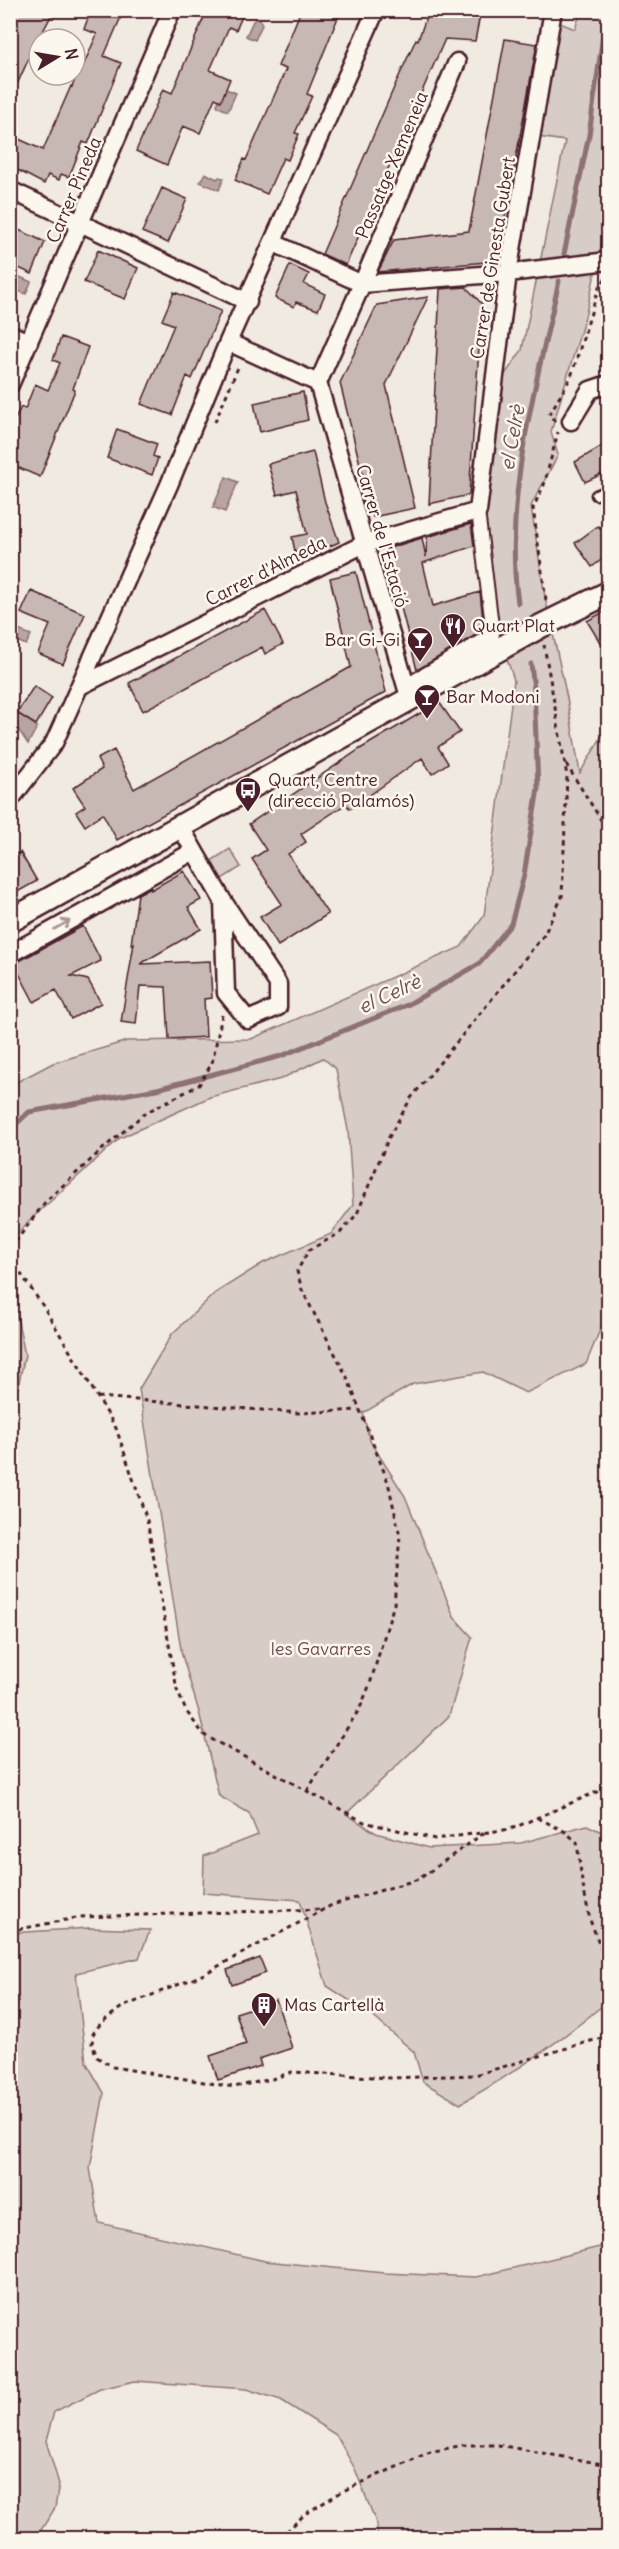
<svg xmlns="http://www.w3.org/2000/svg" width="619" height="2549" font-family="Delius,sans-serif">
  <rect width="100%" height="100%" fill="#f0eae0"/>
  <filter id="ink" filterUnits="userSpaceOnUse"><feTurbulence type="fractalNoise" baseFrequency=".0167" numOctaves="2"/><feDisplacementMap in="SourceGraphic" scale="12" xChannelSelector="R" yChannelSelector="G"/><feConvolveMatrix kernelMatrix="1 2 1 2 8 2 1 2 1" color-interpolation-filters="sRGB"/></filter>
  <g filter="url(#ink)">
    <path fill="#d8ccc6" stroke="#917678" stroke-width="1.5" d="M 581,11 L 608,11 L 608,217 L 586,313 L 551,432 L 558,455 L 531,506 L 545,597 L 567,698 L 580,773 L 608,726 L 608,1310 L 586,1364 L 526,1393 L 483,1372 L 413,1384 L 363,1413 L 370,1441 L 405,1496 L 454,1617 L 472,1637 L 449,1716 L 346,1814 L 376,1833 L 429,1848 L 521,1843 L 587,1825 L 608,1835 L 608,2001 C 562,2040 513,2074 460,2104 L 423,2082 L 414,2052 L 369,2013 L 327,1986 L 300,1900 L 203,1893 L 204,1856 L 258,1835 L 249,1813 L 219,1796 L 199,1712 L 182,1655 L 139,1389 L 172,1334 L 215,1293 L 263,1263 L 331,1234 L 353,1205 L 348,1130 L 336,1069 L 323,1058 L 281,1079 L 210,1097 L 120,1138 L 30,1220 L 11,1241 L 11,1085 L 53,1063 L 127,1041 L 251,1039 L 461,947 L 484,916 L 514,680 L 496,626 L 486,520 L 496,443 L 497,386 L 522,350 L 565,141 L 538,137 L 560,23 L 575,29 Z
      M 230,849 L 241,867 L 222,879 L 211,861 Z
      M 13,1297 L 25,1355 L 16,1396 L 11,1405 L 10,1298 Z
      M 89,1928 L 150,1930 L 139,1958 L 76,1973 L 86,2062 L 104,2093 L 90,2168 L 99,2223 L 265,2261 L 384,2273 L 476,2277 L 608,2245 L 608,2538 L 377,2538 L 377,2525 L 355,2469 L 336,2435 L 281,2400 L 246,2389 L 135,2381 L 100,2389 L 54,2412 L 46,2441 L 59,2484 L 55,2508 L 36,2538 L 11,2538 L 11,1933 Z"/>
    <path fill="#b8a4a2" stroke="#8c6f72" stroke-width="1.5" d="M 256,19 L 260,19 L 262,25 L 255,40 L 246,36 L 253,21 Z
      M 226,89 L 236,93 L 228,111 L 218,107 L 217,104 Z
      M 205,173 L 217,179 L 219,177 L 224,178 L 219,190 L 200,182 Z
      M 11,273 L 31,282 L 26,294 L 11,288 Z
      M 226,477 L 238,482 L 225,512 L 213,507 Z
      M 13,628 L 31,635 L 26,645 L 11,638 Z
      M 17,713 L 37,727 L 28,744 L 14,723 Z"/>
    <g fill="none" stroke-linecap="round" stroke-linejoin="round">
      <path stroke="#8c6f72" stroke-width="5" d="M 564,254 L 589,135 L 603,35 L 608,22
        M 518,603 C 503,496 536,386 559,281
        M 10,1130 L 29,1112 L 157,1089 L 281,1056 L 407,1005 L 479,964 L 511,924 L 524,875 L 538,788 L 534,689 L 531,664"/>
    </g>
    <path fill="#c8b8b3" stroke="#4a1f2b" stroke-width="1.5" d="M 18,10 L 54,10 L 39,39 L 39,62 L 29,58 L 10,100 L 10,27 Z
      M 91,10 L 124,10 L 104,56 L 121,63 L 88,144 L 83,142 L 69,177 L 61,174 L 59,180 L 48,175 L 44,184 L 10,166 L 10,135 L 43,150 L 71,86 L 72,87 L 81,64 L 84,64 L 97,34 L 84,29 Z
      M 207,10 L 245,10 L 236,30 L 229,27 L 210,70 L 230,79 L 221,101 L 215,98 L 200,133 L 183,126 L 167,165 L 136,151 L 163,89 L 172,93 Z
      M 301,10 L 341,10 L 307,94 L 312,96 L 295,133 L 299,134 L 288,160 L 283,158 L 267,194 L 235,180 L 244,159 L 246,160 L 286,69 L 278,66 Z
      M 429,10 L 481,10 L 475,41 L 445,39 L 346,265 L 322,254 L 396,83 L 416,39 L 418,40 Z
      M 505,39 L 537,44 L 497,261 L 378,272 L 394,240 L 469,231 Z
      M 162,188 L 187,199 L 168,243 L 142,232 Z
      M 10,226 L 45,242 L 32,274 L 10,264 Z
      M 98,250 L 138,268 L 125,299 L 84,282 Z
      M 290,265 L 309,274 L 304,284 L 325,294 L 318,310 L 296,302 L 294,307 L 275,298 Z
      M 466,287 L 482,304 L 469,495 L 429,504 L 440,289 Z
      M 174,292 L 221,311 L 192,379 L 187,376 L 172,415 L 141,404 L 174,325 L 162,320 Z
      M 428,297 L 386,385 L 415,508 L 373,517 L 340,383 L 377,305 Z
      M 61,337 L 88,347 L 73,389 L 75,390 L 40,477 L 10,464 L 10,429 L 21,407 L 25,409 L 35,384 L 48,390 L 60,363 L 53,360 Z
      M 303,392 L 308,420 L 260,432 L 254,403 Z
      M 117,429 L 157,444 L 153,456 L 158,458 L 152,475 L 107,458 Z
      M 609,442 L 609,482 L 604,473 L 585,482 L 575,462 Z
      M 313,452 L 325,502 L 339,542 L 297,561 L 292,537 L 307,534 L 296,490 L 277,495 L 268,464 Z
      M 471,524 L 474,546 L 423,563 L 433,606 L 480,592 L 484,630 L 417,670 L 386,549 L 422,538 L 426,557 L 427,537 Z
      M 609,524 L 609,554 L 592,567 L 575,543 L 598,526 L 600,528 Z
      M 356,572 L 386,692 L 117,840 L 103,814 L 85,826 L 76,812 L 85,806 L 73,788 L 102,769 L 97,759 L 114,750 L 134,789 L 351,667 L 330,578 Z
      M 31,591 L 85,614 L 63,664 L 38,653 L 50,625 L 21,613 Z
      M 609,609 L 609,657 L 587,621 Z
      M 265,610 L 283,644 L 265,654 L 262,647 L 143,711 L 129,683 Z
      M 34,686 L 52,698 L 36,725 L 17,713 Z
      M 439,702 L 460,732 L 438,747 L 448,763 L 432,774 L 422,758 L 350,809 L 346,804 L 301,834 L 306,842 L 288,854 L 328,914 L 278,946 L 260,917 L 282,904 L 252,859 L 266,850 L 249,824 L 360,749 Z
      M 20,852 L 37,881 L 10,896 L 10,857 Z
      M 184,871 L 201,900 L 188,907 L 201,929 L 140,964 L 210,961 L 212,998 L 204,999 L 206,1037 L 169,1039 L 166,987 L 140,986 L 136,1024 L 121,1022 L 134,943 L 131,945 L 138,894 L 151,887 L 151,890 Z
      M 83,926 L 101,961 L 71,976 L 88,980 L 101,1003 L 71,1019 L 56,990 L 34,1002 L 14,964 Z
      M 260,1958 L 266,1973 L 232,1985 L 227,1970 Z
      M 276,2000 L 292,2048 L 259,2059 L 261,2066 L 218,2080 L 210,2056 L 246,2044 L 236,2013 Z"/>
    <g fill="none" stroke-linecap="round" stroke-linejoin="round">
      <g stroke="#4a1f2b" stroke-width="13">
        <path id="service" d="M 596,495 L 608,490"/>
      </g>
      <g stroke="#4a1f2b" stroke-width="16">
        <path id="pedestrian" d="M 405,686 L 493,634 L 478,511"/>
      </g>
      <g stroke="#4a1f2b" stroke-width="21">
        <path id="minor" d="M 457,62 L 362,284 L 508,273 L 608,261
          M 10,190 L 248,302
          M 274,243 L 362,284 L 318,383
          M 10,334 L 29,342
          M 228,342 L 318,383
          M 318,383 L 410,700
          M 10,385 L 172,10
          M 571,421 L 590,390 L 608,384
          M 80,686 L 364,544 L 478,511 L 508,273 L 553,10
          M 10,800 L 54,743 L 169,485 L 228,342 L 376,10
          M 180,826 L 223,901 L 278,984 L 278,1007 L 248,1020 L 226,993 L 223,901
          M 10,954 L 194,851"/>
      </g>
      <g stroke="#4a1f2b" stroke-width="27">
        <path id="secondary" d="M 10,921 L 541,626 L 608,593"/>
      </g>
      <path stroke="#4a1f2b" stroke-width="3" stroke-dasharray="4.5 4.5" stroke-linecap="butt" d="M 555,421 L 549,415 L 571,377 L 599,287 L 606,278
        M 215,422 L 239,365
        M 546,600 L 533,508 L 544,485 L 558,432
        M 566,764 L 608,831
        M 10,1249 L 46,1201 L 105,1147 L 145,1113 L 199,1085 L 212,1063 L 222,1015
        M 10,1258 L 43,1306 L 116,1428 L 147,1520 L 177,1690 L 186,1711 L 204,1735 L 364,1822 L 435,1839 L 511,1829 L 608,1787
        M 98,1397 L 299,1413 L 359,1410
        M 307,1791 L 360,1708 L 370,1684 L 394,1604 L 400,1536 L 388,1482 L 347,1377 L 302,1290 L 297,1271 L 309,1250 L 340,1233 L 357,1214 L 389,1137 L 411,1098 L 544,935 L 562,897 L 567,776 L 544,645
        M 538,1818 L 564,1831 L 577,1842 L 582,1881 L 590,1920 L 608,1966
        M 484,1833 L 419,1879 L 332,1905 L 200,1976 L 122,2007 L 101,2023 L 93,2034 L 92,2044 L 97,2057 L 113,2067 L 234,2087 L 272,2079 L 292,2072 L 391,2078 L 475,2075 L 608,2036
        M 10,1931 L 81,1917 L 324,1909
        M 608,1995 L 608,2006
        M 280,2538 L 305,2514 L 343,2491 L 430,2452 L 463,2445 L 498,2445 L 608,2465"/>
      <use href="#service" stroke="#fbf7ec" stroke-width="8"/>
      <use href="#pedestrian" stroke="#fbf7ec" stroke-width="12"/>
      <use href="#minor" stroke="#fbf7ec" stroke-width="16"/>
      <use href="#secondary" stroke="#fbf7ec" stroke-width="22"/>
    </g>
    <defs><path id="oneway-shaft" d="M-6 0H5M1.5-3L5.5 0L1.5 3" fill="none" stroke-width="1.6" stroke-linecap="round" stroke-linejoin="round" transform="scale(1.5)"/></defs>
    <use stroke="#ab9695" href="#oneway-shaft" transform="translate(62 925) rotate(-29)"/>
  </g>
  <defs>
    <g id="restaurant-pin" transform="scale(1.35)"><path d="M0 17L-7.5 6A9.5 9.5 0 1 1 7.5 6Z" fill="#4a1f2b" stroke="#fbf7ec"/><path d="M-5-6h1v4h1v-4h1v4h1v-4h1v5L-1.5 .5V6h-2V.5L-5-1ZM5-6V6H3V1.5H1.5Q1.5-4 5-6Z" fill="#fff"/></g>
    <g id="bar-pin" transform="scale(1.35)"><path d="M0 17L-7.5 6A9.5 9.5 0 1 1 7.5 6Z" fill="#4a1f2b" stroke="#fbf7ec"/><path d="M-6-5H6L.8 .8V4.5H3.5V6h-7V4.5H-.8V.8Z" fill="#fff"/></g>
    <g id="bus-pin" transform="scale(1.35)"><path d="M0 17L-7.5 6A9.5 9.5 0 1 1 7.5 6Z" fill="#4a1f2b" stroke="#fbf7ec"/><path d="M-5-6H5V4H4V6H2V4H-2V6H-4V4H-5ZM-3.5-4V0h7V-4ZM-3.5 1.2v1.5H-2V1.2ZM2 1.2v1.5H3.5V1.2Z" fill="#fff"/></g>
    <g id="building-pin" transform="scale(1.35)"><path d="M0 17L-7.5 6A9.5 9.5 0 1 1 7.5 6Z" fill="#4a1f2b" stroke="#fbf7ec"/><path d="M-4-6H4V6H1V3H-1V6H-4ZM-2.5-4.3h1.7v1.8h-1.7ZM.8-4.3h1.7v1.8H.8ZM-2.5-1h1.7V.8h-1.7ZM.8-1h1.7V.8H.8Z" fill="#fff"/></g>
  </defs>
  <g fill-rule="evenodd">
    <use href="#restaurant-pin" x="453" y="626"/>
    <use href="#bar-pin" x="420" y="640"/>
    <use href="#bar-pin" x="427" y="697"/>
    <use href="#bus-pin" x="248" y="790"/>
    <use href="#building-pin" x="264" y="2005"/>
  </g>
  <g text-anchor="middle" stroke-width="5" stroke-linejoin="round" paint-order="stroke">
    <g font-size="18" fill="#4a1f2b" stroke="#fbf7ec">
      <text transform="translate(392 165) rotate(-67)" y="6">Passatge Xemeneia</text>
      <text transform="translate(74 190) rotate(-67)" y="6">Carrer Pineda</text>
      <text transform="translate(493 258) rotate(-81)" y="6">Carrer de Ginesta Gubert</text>
      <text transform="translate(382 536) rotate(74)" y="6">Carrer de l'Estació</text>
      <text transform="translate(266 571) rotate(-27)" y="6">Carrer d'Almeda</text>
    </g>
    <g font-size="18" fill="#4a1f2b" stroke="#fbf7ec" text-anchor="start">
      <text x="472" y="632">Quart Plat</text>
      <text x="400" y="646" text-anchor="end">Bar Gi-Gi</text>
      <text x="446" y="703">Bar Modoni</text>
      <text x="268" y="786">Quart, Centre<tspan x="268" dy="21">(direcció Palamós)</tspan></text>
      <text x="284" y="2011">Mas Cartellà</text>
    </g>
    <g font-size="18" fill="#6e4a52" stroke="#fbf7ec">
      <text x="321" y="1655">les Gavarres</text>
    </g>
    <g font-size="20" font-style="italic" fill="#704e55" stroke="#fbf7ec">
      <text transform="translate(512 438) rotate(-80)" y="7">el Celrè</text>
      <text transform="translate(389 994) rotate(-25)" y="7">el Celrè</text>
    </g>
  </g>
  <rect width="619" height="2549" fill="none" stroke="#fbf7ec" stroke-width="36"/>
  <rect x="18" y="18" width="583" height="2513" fill="none" stroke="#4a1f2b" stroke-width="2" filter="url(#ink)"/>
  <g transform="translate(57 57) rotate(79)"><circle r="28" fill="#fbf7ec" stroke="#b4a19f" stroke-width="1.5"/>
  <path d="M0-4.5L10 22L0 15L-10 22Z" fill="#4a1f2b"/>
  <text y="-9" font-size="16" font-weight="bold" text-anchor="middle" fill="#4a1f2b">N</text>
  </g>
</svg>
